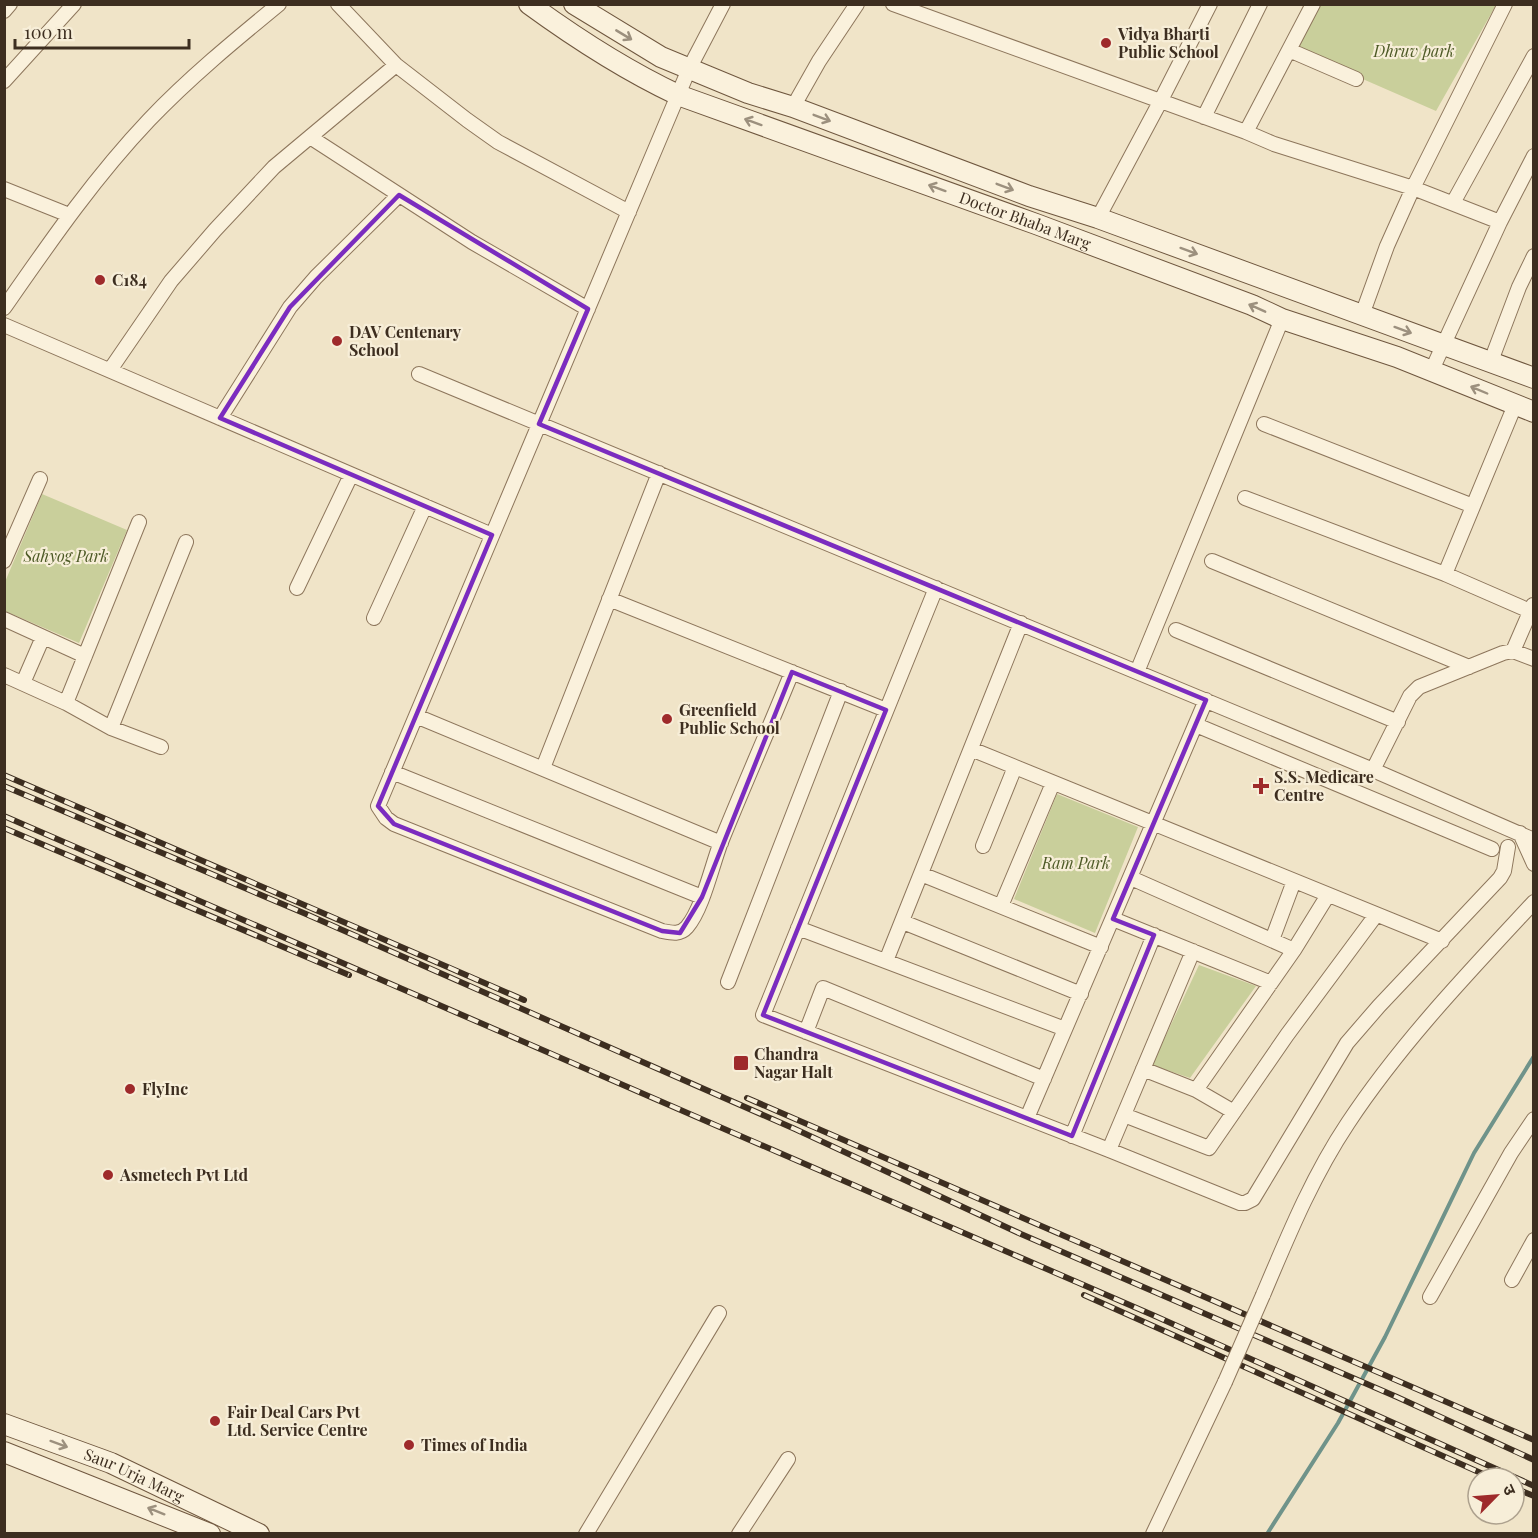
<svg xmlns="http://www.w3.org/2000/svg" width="1538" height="1538" font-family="'Playfair Display','Noto Sans Devanagari',serif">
  <rect width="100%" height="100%" fill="#f0e4c8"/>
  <path fill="#c9cf9b" d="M 1317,5 L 1496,5 L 1436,111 L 1294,49 Z
    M 42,494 L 127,530 L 79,643 L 5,611 L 5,582 Z
    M 1057,794 L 1138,827 L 1095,933 L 1014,899 Z
    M 1199,965 L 1256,986 L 1190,1078 L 1152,1065 Z"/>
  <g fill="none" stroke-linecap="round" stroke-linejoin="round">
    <path stroke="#6f938a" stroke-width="4" d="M 1267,1534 L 1338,1423 L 1385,1337 L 1474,1153 L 1534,1056"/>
    <g stroke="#8d765c" stroke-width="16">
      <path id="street" d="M 338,4 L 396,65 L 467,120 L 498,142 L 629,212
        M 723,4 L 689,69 L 378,806 L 386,818 L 394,824 L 662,931 C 672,933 680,935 687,927 C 703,908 712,865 721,842 C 744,785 769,729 792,672
        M 893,4 L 1246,132 L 1274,144 L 1413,188 L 1500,222
        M 4,11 L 10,4
        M 1289,50 L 1356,79
        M 4,81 L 74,4
        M 793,107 L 819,61 L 857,4
        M 1204,117 L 1260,4
        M 1246,132 L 1313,4
        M 310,137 L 472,242 L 588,309
        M 4,189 L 69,215
        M 1453,203 L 1534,56
        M 1098,218 L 1160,102 L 1210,4
        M 4,308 C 50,242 94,178 149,120 C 189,78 234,41 279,4
        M 1362,315 L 1387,246 L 1413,188 L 1505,4
        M 4,325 L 492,535
        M 1491,361 L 1519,287 L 1534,256
        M 110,370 L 171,281 L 215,230 L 274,167 L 396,65
        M 1431,372 L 1500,222 L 1534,156
        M 419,374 L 1373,770 L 1534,840
        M 220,418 L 290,307 L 316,277 L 399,195
        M 1264,424 L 1473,506
        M 1245,498 L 1445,574 L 1530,611
        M 4,561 L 40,479
        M 1212,561 L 1469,667
        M 1445,574 L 1515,405
        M 297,588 L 351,475
        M 936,588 L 763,1015 L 1109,1150 L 1240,1203 L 1245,1203 L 1253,1199 L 1347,1043 L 1379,1006 L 1500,878 L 1504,871 L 1508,847
        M 609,599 L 886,710
        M 374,618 L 425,506
        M 4,619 L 85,656
        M 1176,630 L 1398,722
        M 1513,651 L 1533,605
        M 1137,672 L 1282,319
        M 4,675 L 66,703 L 111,728 L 161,747
        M 23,683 L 43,637
        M 66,703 L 139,522
        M 416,716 L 721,843
        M 1196,725 L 1492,849
        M 111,728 L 186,542
        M 971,749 L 1442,941
        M 543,768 L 659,473
        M 1373,770 L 1410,696 L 1419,687 L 1503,653 L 1513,651 L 1534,659
        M 392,772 L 702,897
        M 1520,833 L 1534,864
        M 983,846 L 1015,767
        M 921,874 L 1101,947
        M 1131,878 L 1294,950
        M 1001,906 L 1053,783
        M 1113,919 L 1271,983
        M 903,922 L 1081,994
        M 798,928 L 1065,1029
        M 1272,940 L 1294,881
        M 886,961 L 1021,623
        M 728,982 L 841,691
        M 806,1032 L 823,988 L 1044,1079
        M 1143,1069 L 1196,1090 L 1294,950 L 1328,895
        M 1196,1090 L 1234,1112
        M 1124,1115 L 1209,1148 L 1287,1035 L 1376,915
        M 1027,1118 L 1206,700
        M 1072,1136 L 1154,935
        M 1109,1150 L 1193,951
        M 1512,1280 L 1534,1240
        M 1263,1295 C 1288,1236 1312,1177 1348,1123 C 1401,1043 1468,973 1534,902
        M 1430,1297 L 1511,1153 L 1534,1119
        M 586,1534 L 719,1313
        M 739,1534 L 788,1459
        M 1153,1534 L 1225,1382"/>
    </g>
    <g stroke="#6f573f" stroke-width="22">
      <g id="secondary">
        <path id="s1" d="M 529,4 C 577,39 625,70 678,95 L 1036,224 L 1252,305 L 1282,319 L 1397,357 L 1534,412"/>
        <path d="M 574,4 L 661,57 L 748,93 L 793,107 L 1029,196 L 1098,218 L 1534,378"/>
        <path id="s2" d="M 4,1424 L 111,1463 L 259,1534"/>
        <path d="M 4,1452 L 210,1534"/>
      </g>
    </g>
    <use href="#street" stroke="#faf1dc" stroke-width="14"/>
    <use href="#secondary" stroke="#faf1dc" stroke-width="20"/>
    <g stroke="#3d2e20" stroke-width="6">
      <path id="rail" d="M 4,775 L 524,1000
        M 4,786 L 306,914 L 795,1129 L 1021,1234 L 1397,1397 L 1534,1460
        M 4,816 L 1155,1316 L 1534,1486
        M 4,828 L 349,975
        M 747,1098 L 1534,1440
        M 1084,1295 L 1492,1478
        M 1514,1488 L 1534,1496"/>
    </g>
    <use href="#rail" stroke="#f7eed8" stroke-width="4" stroke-dasharray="11" stroke-linecap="butt"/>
    <g stroke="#8d765c" stroke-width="16" stroke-linecap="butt">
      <path id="street-bridge" d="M 1225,1382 L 1263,1295"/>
    </g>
    <use href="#street-bridge" stroke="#faf1dc" stroke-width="14"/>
  </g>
  <defs><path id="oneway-shaft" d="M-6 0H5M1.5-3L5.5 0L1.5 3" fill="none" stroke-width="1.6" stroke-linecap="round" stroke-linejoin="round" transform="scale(1.5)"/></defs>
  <g stroke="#9c907e">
    <use href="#oneway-shaft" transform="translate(624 35) rotate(31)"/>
    <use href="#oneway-shaft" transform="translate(822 118) rotate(21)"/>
    <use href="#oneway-shaft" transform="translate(753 122) rotate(-160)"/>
    <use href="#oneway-shaft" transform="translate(1005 187) rotate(21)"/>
    <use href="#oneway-shaft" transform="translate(937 188) rotate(-160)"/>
    <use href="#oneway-shaft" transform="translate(1189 251) rotate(20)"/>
    <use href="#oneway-shaft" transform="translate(1257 308) rotate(-156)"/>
    <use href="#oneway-shaft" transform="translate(1403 330) rotate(20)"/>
    <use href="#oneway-shaft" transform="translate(1479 390) rotate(-157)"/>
    <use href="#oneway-shaft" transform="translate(59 1444) rotate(20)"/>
    <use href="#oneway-shaft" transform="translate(156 1511) rotate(-158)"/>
  </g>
  <path fill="none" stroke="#7b2cbf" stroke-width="4.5" stroke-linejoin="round" d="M 399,195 L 588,309 L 539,424 L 1206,700 L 1113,919 L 1154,935 L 1072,1136 L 763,1015 L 886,710 L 792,672 L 702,897 L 680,933 L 662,931 L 394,824 L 378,806 L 492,535 L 220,418 L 290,307 Z"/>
  <g fill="#9e2a2b" stroke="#f7eed8" stroke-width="2">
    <circle cx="1106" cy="43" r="6"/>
    <circle cx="100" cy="280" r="6"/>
    <circle cx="337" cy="341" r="6"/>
    <circle cx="667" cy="719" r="6"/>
    <path d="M1258 777h6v6h6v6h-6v6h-6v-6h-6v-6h6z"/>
    <rect x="733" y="1055" width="16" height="16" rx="3"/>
    <circle cx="130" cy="1089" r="6"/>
    <circle cx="108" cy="1175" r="6"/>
    <circle cx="215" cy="1421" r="6"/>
    <circle cx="409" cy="1445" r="6"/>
  </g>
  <g text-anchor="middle" stroke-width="4.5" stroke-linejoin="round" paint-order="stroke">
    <g font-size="16" font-weight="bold" fill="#3d2e20" stroke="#f7eed8" text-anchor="start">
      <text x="1118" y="40">Vidya Bharti<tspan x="1118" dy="18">Public School</tspan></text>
      <text x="112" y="286">C184</text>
      <text x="349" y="338">DAV Centenary<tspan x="349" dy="18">School</tspan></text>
      <text x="679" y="716">Greenfield<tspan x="679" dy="18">Public School</tspan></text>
      <text x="1274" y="783">S.S. Medicare<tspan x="1274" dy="18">Centre</tspan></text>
      <text x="754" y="1060">Chandra<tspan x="754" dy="18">Nagar Halt</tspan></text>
      <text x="142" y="1095">FlyInc</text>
      <text x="120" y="1181">Asmetech Pvt Ltd</text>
      <text x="227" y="1418">Fair Deal Cars Pvt<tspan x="227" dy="18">Ltd. Service Centre</tspan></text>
      <text x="421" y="1451">Times of India</text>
    </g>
    <g font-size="16" font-style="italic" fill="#4d5a26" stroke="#f7eed8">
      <text x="1414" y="57">Dhruv park</text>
      <text x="66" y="562">Sahyog Park</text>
      <text x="1076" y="869">Ram Park</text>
    </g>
    <g font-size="16" fill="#3d2e20" stroke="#f7eed8">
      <text dy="6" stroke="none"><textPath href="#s1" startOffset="544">Doctor Bhaba Marg</textPath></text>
      <text dy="6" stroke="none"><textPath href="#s2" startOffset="140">Saur Urja Marg</textPath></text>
    </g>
  </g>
  <rect width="1538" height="1538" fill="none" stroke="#3d2e20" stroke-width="12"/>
  <g transform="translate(1496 1496) rotate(65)"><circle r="28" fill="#f7eed8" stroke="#ada18e" stroke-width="1.5"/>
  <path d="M0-4.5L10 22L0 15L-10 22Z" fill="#9e2a2b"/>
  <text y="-9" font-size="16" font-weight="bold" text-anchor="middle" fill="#3d2e20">उ</text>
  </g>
  <path d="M15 39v9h174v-9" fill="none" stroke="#3d2e20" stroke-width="3"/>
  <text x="24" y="39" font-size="18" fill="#3d2e20" stroke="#f7eed8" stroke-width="4.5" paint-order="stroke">100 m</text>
</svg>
